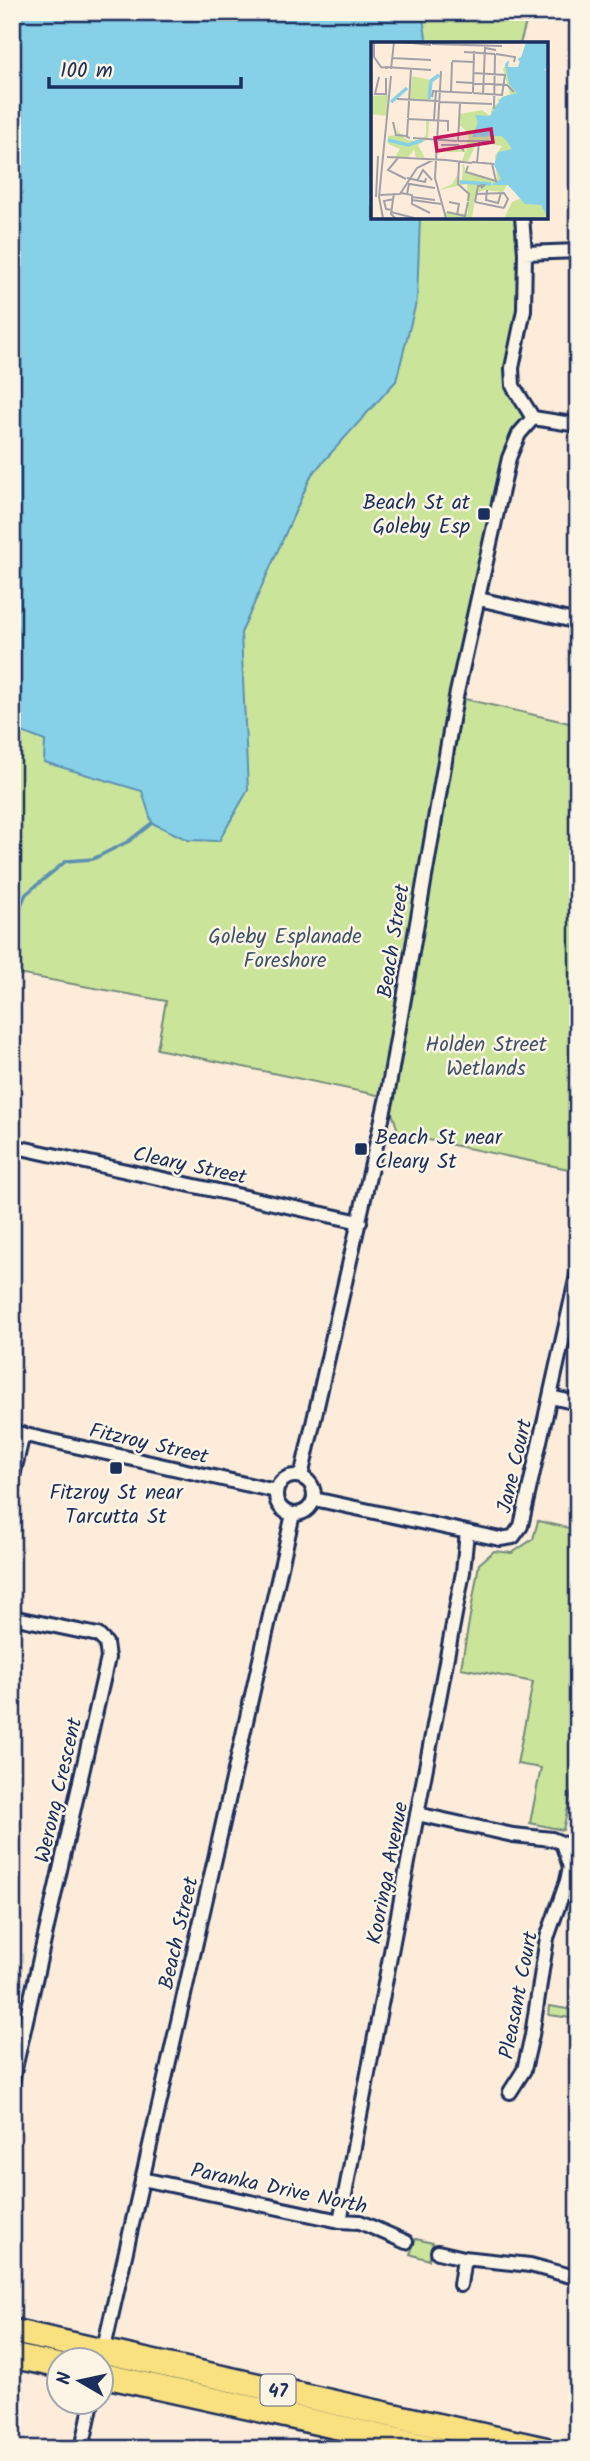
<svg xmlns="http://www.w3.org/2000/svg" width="590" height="2461" font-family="Kalam,sans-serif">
  <rect width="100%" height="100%" fill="#fcecd9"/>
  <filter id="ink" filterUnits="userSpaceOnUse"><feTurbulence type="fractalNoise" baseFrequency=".0143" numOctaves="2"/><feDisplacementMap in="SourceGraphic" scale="14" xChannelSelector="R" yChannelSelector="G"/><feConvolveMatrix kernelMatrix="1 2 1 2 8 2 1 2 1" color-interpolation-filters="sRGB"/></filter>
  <g filter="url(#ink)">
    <path fill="#cae49a" stroke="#728a7c" stroke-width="2" d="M 12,12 L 529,12 L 520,44 L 373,44 L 373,217 L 522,217 L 525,253 L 512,368 L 533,418 L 519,434 L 456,697 L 578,725 L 578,1171 L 399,1134 L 387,1097 L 157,1049 L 166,1001 L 12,973 Z
      M 538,1521 L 578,1530 L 578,1763 L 563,1830 L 530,1823 L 541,1768 L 517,1764 L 533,1682 L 461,1668 L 479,1564 L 494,1551 L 512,1553 L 533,1539 Z
      M 550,2006 L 578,2011 L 578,2019 L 549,2015 Z
      M 416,2239 L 433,2243 L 429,2260 L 410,2254 Z"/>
    <path fill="#87d1e8" stroke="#5c90b1" stroke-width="2" d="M 12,12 L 422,12 L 427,44 L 373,44 L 373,217 L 420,217 L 417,299 L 396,381 L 312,474 L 241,633 L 248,790 L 219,841 L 188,840 L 152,823 L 142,791 L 44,762 L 45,741 L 22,732 L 12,736 Z"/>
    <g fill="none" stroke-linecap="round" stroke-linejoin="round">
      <path stroke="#5c90b1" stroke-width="3.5" d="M 12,924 L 26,894 L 66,861 L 93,859 L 129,841 L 152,823"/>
      <g stroke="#1b2f5e" stroke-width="18">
        <path id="street" d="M 522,217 L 525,253 L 524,310 L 512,368 L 513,386 L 533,418
          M 525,253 L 578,251
          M 533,418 L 578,425
          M 479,599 L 578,622
          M 12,1146 L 360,1222
          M 550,1397 L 578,1403
          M 12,1432 L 276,1491
          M276 1495a19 19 0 1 1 38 0a19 19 0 1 1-38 0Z
          M 301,1477 L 387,1097 L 456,697 L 509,458 L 519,434 L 533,418
          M 12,1480 L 23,1434
          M 314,1499 L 500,1539 L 513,1537 L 521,1526 L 578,1271
          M 12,1617 L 98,1635 L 106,1643 L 108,1658 L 12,2082
          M 417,1814 L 513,1835 L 552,1839 L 562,1843 L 570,1867 L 567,1881 L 547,1938 L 532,2035 L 524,2070 L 510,2092
          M 142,2179 L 340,2221 L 360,2222 L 406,2242
          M 340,2221 L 463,1572 L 467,1532
          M 438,2252 L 464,2258 L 530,2265 L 578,2278
          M 460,2285 L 464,2258
          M 102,2357 L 293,1514
          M 82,2449 L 92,2402"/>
      </g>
      <g stroke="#1b2f5e" stroke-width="28">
        <path id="highway" d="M 12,2331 L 544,2449
          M 12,2356 L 60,2366
          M 102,2375 L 437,2449"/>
      </g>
      <use href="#street" stroke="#fcf5e5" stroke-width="12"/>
      <use href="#highway" stroke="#fae180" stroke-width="23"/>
    </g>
  </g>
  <g fill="#1b2f5e" stroke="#fcf5e5" stroke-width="2.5">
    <rect x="477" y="507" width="14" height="14" rx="3.5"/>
    <rect x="354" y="1142" width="14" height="14" rx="3.5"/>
    <rect x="109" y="1461" width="14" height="14" rx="3.5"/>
  </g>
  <g text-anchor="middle" stroke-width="5" stroke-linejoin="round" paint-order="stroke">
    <rect fill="#fcf5e5" stroke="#5e6a86" stroke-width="2" x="260.5" y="2374.5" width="35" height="31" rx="5"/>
    <g font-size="19" font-weight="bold" fill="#1b2f5e">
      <text x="278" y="2397">47</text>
    </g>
    <g font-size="21" fill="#1b2f5e" stroke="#fcf5e5" text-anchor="end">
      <text x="470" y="509">Beach St at<tspan x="470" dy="24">Goleby Esp</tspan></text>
      <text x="375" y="1144" text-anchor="start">Beach St near<tspan x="375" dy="24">Cleary St</tspan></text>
      <text x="116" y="1499" text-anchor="middle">Fitzroy St near<tspan x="116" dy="24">Tarcutta St</tspan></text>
    </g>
    <g font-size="21" fill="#3e536a" stroke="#fcf5e5">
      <text x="285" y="943">Goleby Esplanade<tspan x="285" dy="24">Foreshore</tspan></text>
      <text x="486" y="1051">Holden Street<tspan x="486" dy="24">Wetlands</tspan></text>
    </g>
    <g font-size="21" fill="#1b2f5e" stroke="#fcf5e5">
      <text transform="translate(393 941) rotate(-81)" y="7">Beach Street</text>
      <text transform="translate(190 1165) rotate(12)" y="7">Cleary Street</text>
      <text transform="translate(149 1443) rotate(13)" y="7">Fitzroy Street</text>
      <text transform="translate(514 1466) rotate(-77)" y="7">Jane Court</text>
      <text transform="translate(58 1790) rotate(-77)" y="7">Werong Crescent</text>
      <text transform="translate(387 1873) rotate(-79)" y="7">Kooringa Avenue</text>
      <text transform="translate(178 1933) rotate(-77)" y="7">Beach Street</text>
      <text transform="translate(518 1995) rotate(-79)" y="7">Pleasant Court</text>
      <text transform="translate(279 2188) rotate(12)" y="7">Paranka Drive North</text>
    </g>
  </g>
  <g transform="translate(371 42)">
    <rect width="177" height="177" fill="#fcecd9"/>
    <path d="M 138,18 L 136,25 L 145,25 L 148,33 L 141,97 L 151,155 L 136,143 L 132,150 L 113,148 L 105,151 L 101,176 L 75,175 L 74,170 L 97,172 L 96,142 L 68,148 L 81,142 L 87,132 L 87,138 L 91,138 L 92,120 L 95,130 L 126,138 L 124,114 L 131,104 L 106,100 L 97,119 L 91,119 L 94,110 L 76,110 L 76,107 L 95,109 L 98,91 L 88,83 L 89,72 L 111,68 L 119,74 L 121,65 L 129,60 L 126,58 L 139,52 L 132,27 ZM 70,33 L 60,39 L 59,58 L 39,57 L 41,34 L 59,38 ZM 17,53 L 16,74 L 0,72 L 0,54 ZM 55,79 L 58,79 L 57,97 L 47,103 L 54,116 L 45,115 L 43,108 L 37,115 L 24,115 L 29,107 L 17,102 L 17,94 L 26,93 L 27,80 L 27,89 L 36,98 L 48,99 L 55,93 ZM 170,148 L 177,176 L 133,176 L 141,160 Z" fill="#cae49a"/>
    <path d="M 155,0 L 177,0 L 177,27 L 173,27 L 177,30 L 177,176 L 170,163 L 154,162 L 137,143 L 120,143 L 130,137 L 123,123 L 127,110 L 141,107 L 135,98 L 130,94 L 101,95 L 107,80 L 104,73 L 119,74 L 131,55 L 146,51 L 138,42 L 134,22 L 138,18 L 137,25 L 147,25 Z" fill="#87d1e8"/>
    <path fill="none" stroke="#87d1e8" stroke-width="3.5" d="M 148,16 L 165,39 L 177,41M 58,57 L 60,39 L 68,33M 20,60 L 36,46M 17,98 L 37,103 L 52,98M 89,140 L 120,142"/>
    <path fill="none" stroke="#a2a0a8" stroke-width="2" d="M 3,0 L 3,15 L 10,25 L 17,26M 31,0 L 60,3M 61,2 L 131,4M 93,10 L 124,12M 125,12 L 144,15 L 143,20M 21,16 L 60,18M 81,19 L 102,20M 14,25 L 60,28M 20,27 L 23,0M 70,29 L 64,136 L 75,176M 8,35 L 4,52 L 15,52 L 15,36M 85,40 L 136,43 L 143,50M 80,50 L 81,20M 102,51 L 131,53 L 134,33 L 103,31M 102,51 L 103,9M 112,52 L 114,6 L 125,8M 61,55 L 62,49 L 101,51M 26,57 L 67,59M 69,60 L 121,62M 123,67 L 124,12M 37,76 L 40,27M 37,77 L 77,79 L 77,89M 37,77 L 36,95 L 39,96M 63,78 L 65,49M 22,80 L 25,93 L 36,94M 42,96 L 86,99M 87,99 L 89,61M 87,99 L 118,99M 70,103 L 87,103 L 93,109 L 90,105M 16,115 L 75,118M 27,116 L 17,128 L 35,137M 75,118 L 101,121M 88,120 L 87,142 L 98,152 L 97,159M 101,120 L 123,122M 106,121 L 108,100M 97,124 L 95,130 L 125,139 L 121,122M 36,136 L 54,140 L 55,136M 46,139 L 52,128 L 61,138M 116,148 L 115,158 L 127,161 L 130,151M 23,151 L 20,172 L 24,176M 30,151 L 41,153 L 41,162 L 59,171M 36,152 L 38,142 L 64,146M 106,152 L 133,151 L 137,157 L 133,166M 8,153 L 29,152 L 46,126 L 62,118M 5,155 L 7,114M 41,155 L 64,158M 41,158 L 70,162M 78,160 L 88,162 L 86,173M 104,160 L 107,144 L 114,143 L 110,146M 104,160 L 133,166M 21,168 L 15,167 L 13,159 L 23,157M 20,170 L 43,176M 76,170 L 94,174 L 97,160M 12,176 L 8,155 L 20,34"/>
    <path fill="#c2185b" fill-opacity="0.15" stroke="#c2185b" stroke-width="3.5" d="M 120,87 L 122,100 L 66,109 L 64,96 Z"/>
    <rect width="177" height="177" fill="none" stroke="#1b2f5e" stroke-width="3.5"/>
  </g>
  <rect width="590" height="2461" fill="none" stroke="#fcf5e5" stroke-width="42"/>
  <rect x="21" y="21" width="548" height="2419" fill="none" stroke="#1b2f5e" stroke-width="2.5" filter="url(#ink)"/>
  <g transform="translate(80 2381) rotate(279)"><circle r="33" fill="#fcf5e5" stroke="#a2a6af" stroke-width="2"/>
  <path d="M0-5L12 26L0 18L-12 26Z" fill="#1b2f5e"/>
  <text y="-10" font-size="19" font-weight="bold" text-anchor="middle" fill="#1b2f5e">N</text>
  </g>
  <path d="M49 77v10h192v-10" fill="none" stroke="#1b2f5e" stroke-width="3.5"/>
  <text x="60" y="77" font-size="21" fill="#1b2f5e" stroke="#fcf5e5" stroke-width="5" paint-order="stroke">100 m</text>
</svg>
